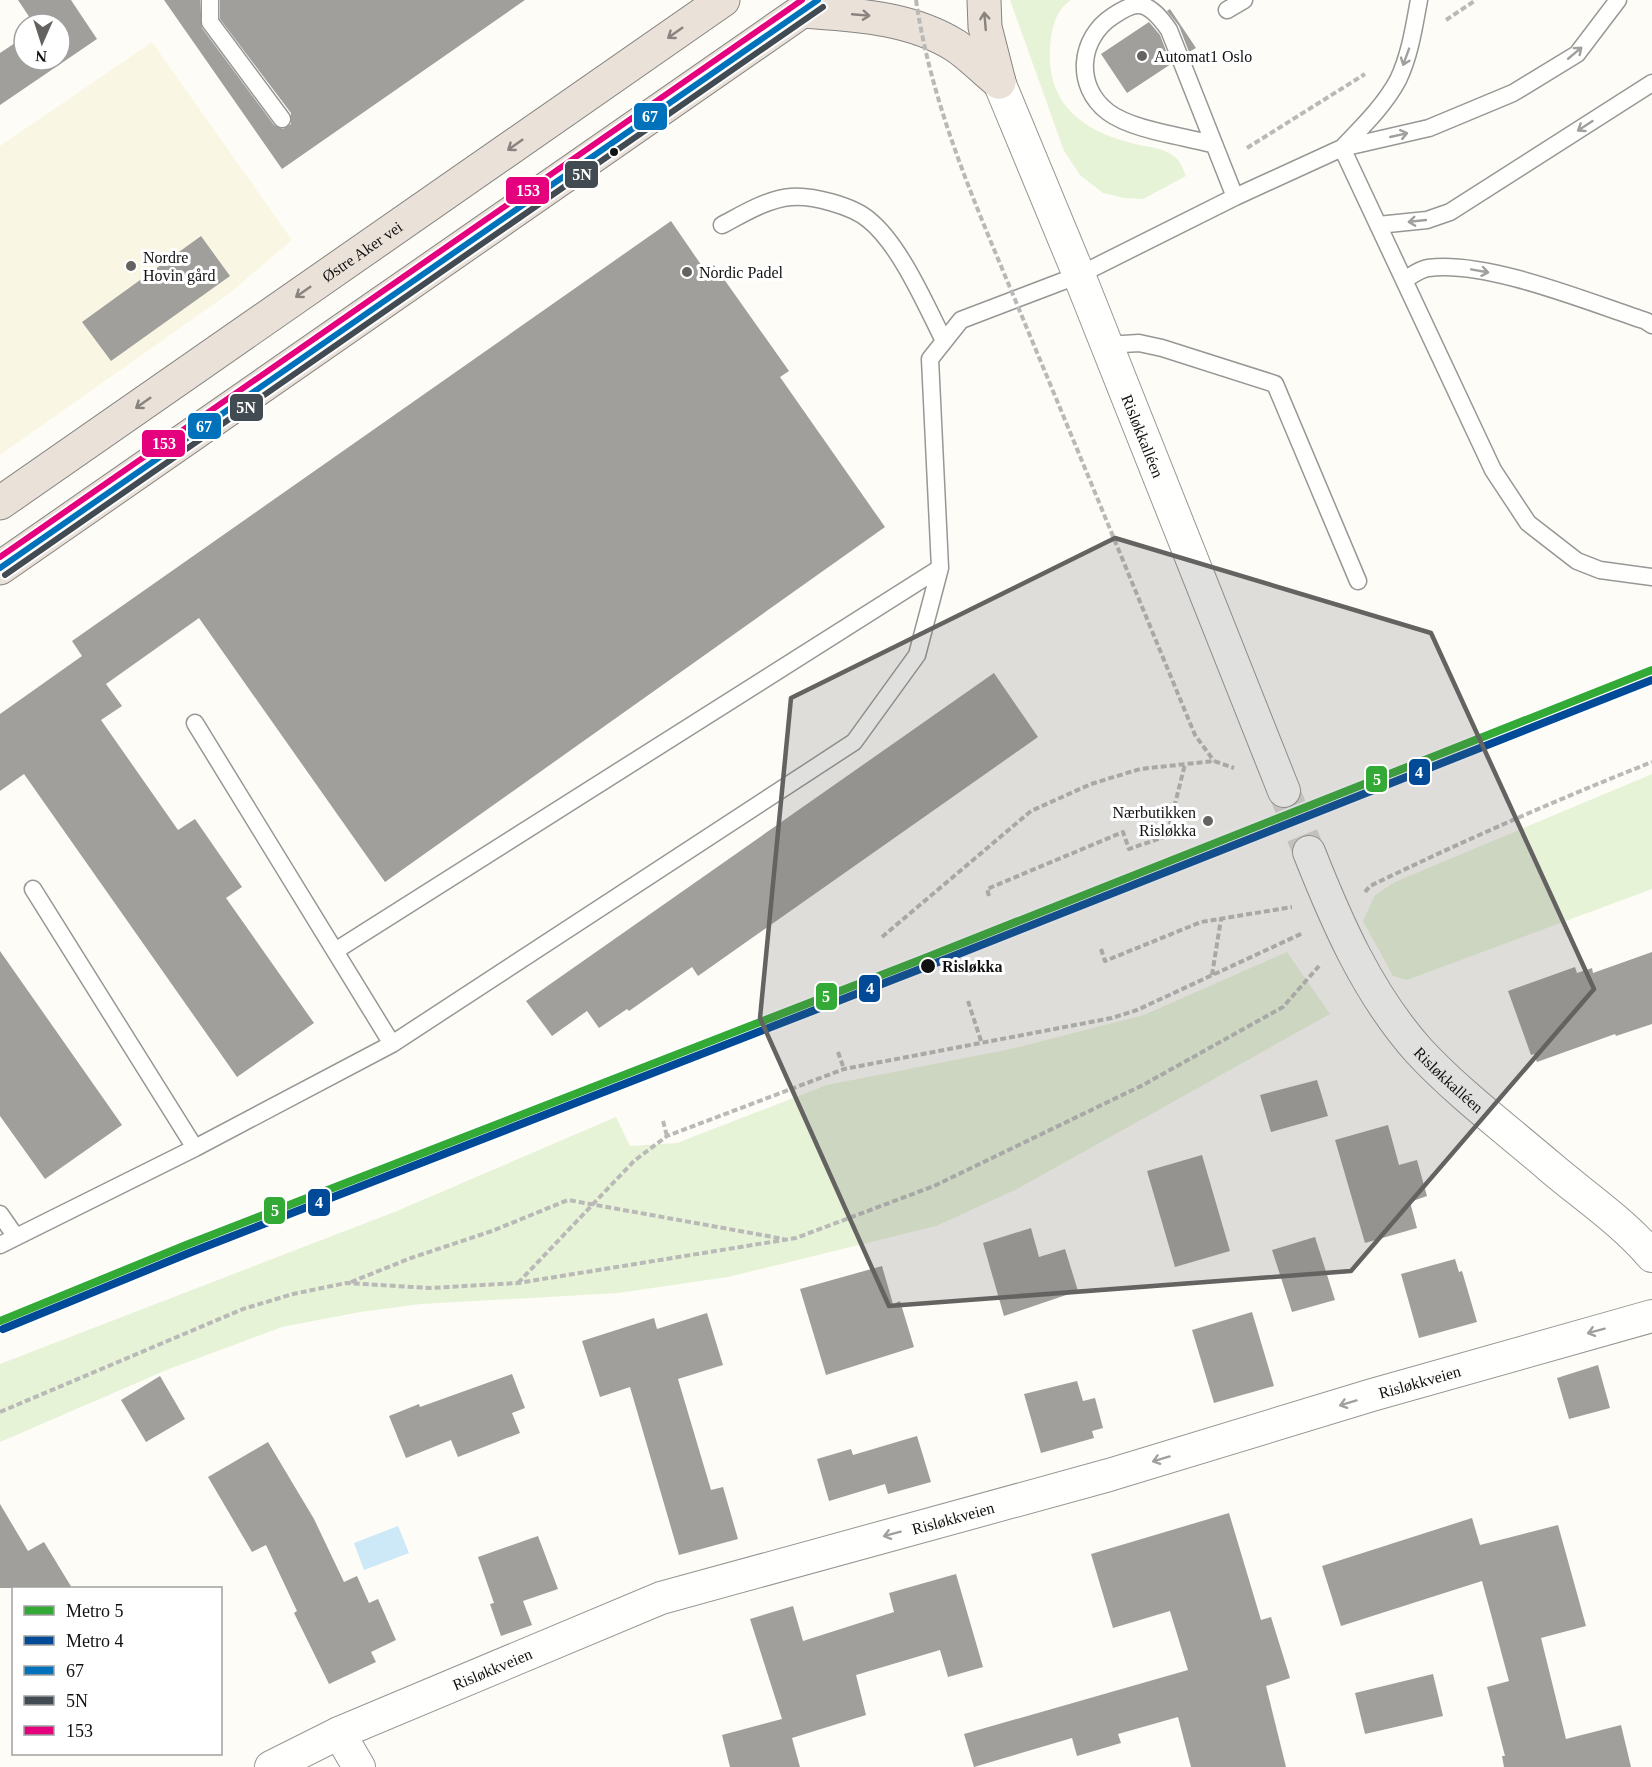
<svg xmlns="http://www.w3.org/2000/svg" width="1652" height="1767" font-family="'Times New Roman',serif">
  <rect width="100%" height="100%" fill="#fdfcf7"/>
  <path fill="#f9f7e4" d="M 152,42 L 292,240 L 231,292 L 0,455 L 0,146 Z"/>
  <path fill="#e7f3d7" d="M 1010,0 L 1071,0 C 1055,10 1051,31 1050,49 C 1047,104 1082,130 1131,143 C 1145,147 1164,147 1175,157 C 1181,162 1183,169 1186,176 L 1143,199 L 1124,198 L 1103,193 L 1080,175 L 1064,151 Z
    M 1652,774 L 1652,889 L 1407,980 L 1393,976 L 1363,921 L 1375,895 L 1395,882 Z
    M 1287,952 L 1330,1014 L 1017,1189 L 936,1226 L 728,1277 L 618,1293 L 421,1304 L 360,1312 L 282,1327 L 169,1369 L 0,1442 L 0,1364 L 397,1211 L 616,1117 L 630,1146 L 677,1143 L 827,1085 L 1011,1049 L 1144,1015 Z"/>
  <path fill="#cde8f7" d="M 398,1526 L 409,1553 L 364,1570 L 354,1543 Z"/>
  <path fill="#a19f9c" d="M 18,0 L 71,0 L 97,39 L 0,105 L 0,53 L 24,37 L 24,60 L 60,60 L 60,24 L 34,24 Z
    M 164,0 L 200,0 L 202,28 L 274,125 L 283,129 L 291,124 L 291,113 L 220,19 L 220,0 L 525,0 L 282,169 Z
    M 1170,9 L 1196,48 L 1189,52 L 1179,26 L 1167,11 Z
    M 1149,22 L 1160,35 L 1171,64 L 1127,93 L 1101,54 Z
    M 671,221 L 706,272 L 714,265 L 789,371 L 780,377 L 885,527 L 385,882 L 199,618 L 106,684 L 122,706 L 101,720 L 178,830 L 195,819 L 242,887 L 226,898 L 314,1023 L 237,1077 L 24,774 L 0,791 L 0,714 L 82,656 L 72,641 Z
    M 201,236 L 230,276 L 111,361 L 82,322 Z
    M 994,673 L 1038,737 L 698,976 L 692,967 L 629,1011 L 627,1009 L 599,1028 L 587,1011 L 552,1036 L 526,1001 Z
    M 0,951 L 122,1125 L 45,1179 L 0,1116 Z
    M 1652,952 L 1652,1024 L 1616,1036 L 1615,1034 L 1537,1062 L 1534,1054 L 1531,1055 L 1508,991 L 1575,967 L 1577,973 L 1592,968 L 1593,973 Z
    M 1317,1080 L 1328,1116 L 1271,1132 L 1260,1095 Z
    M 1388,1125 L 1399,1165 L 1417,1160 L 1427,1196 L 1410,1202 L 1417,1228 L 1365,1243 L 1335,1140 Z
    M 1202,1155 L 1230,1251 L 1175,1267 L 1147,1171 Z
    M 1031,1228 L 1039,1257 L 1065,1249 L 1078,1291 L 1004,1316 L 983,1243 Z
    M 1315,1237 L 1335,1300 L 1292,1312 L 1272,1250 Z
    M 1455,1259 L 1459,1272 L 1462,1271 L 1477,1322 L 1419,1338 L 1401,1274 Z
    M 882,1266 L 893,1304 L 900,1301 L 914,1347 L 826,1375 L 800,1289 Z
    M 1252,1312 L 1274,1386 L 1214,1403 L 1192,1330 Z
    M 707,1313 L 723,1365 L 678,1379 L 711,1490 L 723,1487 L 738,1539 L 679,1555 L 630,1387 L 600,1397 L 582,1341 L 654,1318 L 657,1329 Z
    M 1598,1365 L 1610,1408 L 1569,1419 L 1557,1378 Z
    M 512,1374 L 525,1408 L 512,1413 L 520,1433 L 458,1457 L 451,1440 L 406,1458 L 389,1416 L 419,1404 L 420,1407 Z
    M 160,1376 L 185,1419 L 146,1442 L 121,1400 Z
    M 1077,1381 L 1083,1401 L 1095,1398 L 1103,1428 L 1092,1431 L 1094,1438 L 1041,1453 L 1024,1394 Z
    M 917,1436 L 931,1482 L 888,1494 L 885,1484 L 829,1501 L 817,1459 L 851,1449 L 853,1455 Z
    M 268,1442 L 314,1519 L 344,1582 L 357,1576 L 369,1603 L 378,1599 L 396,1640 L 371,1652 L 376,1662 L 329,1684 L 294,1613 L 297,1611 L 266,1545 L 252,1552 L 208,1477 Z
    M 0,1504 L 28,1551 L 44,1542 L 72,1588 L 0,1588 Z
    M 1229,1513 L 1261,1620 L 1271,1617 L 1290,1678 L 1266,1686 L 1286,1767 L 1191,1767 L 1178,1717 L 1118,1734 L 1121,1743 L 1077,1756 L 1072,1738 L 974,1767 L 964,1734 L 1188,1670 L 1170,1611 L 1113,1628 L 1091,1554 Z
    M 1472,1518 L 1480,1545 L 1558,1525 L 1586,1626 L 1541,1638 L 1566,1739 L 1621,1725 L 1631,1767 L 1504,1767 L 1502,1756 L 1505,1756 L 1487,1687 L 1509,1681 L 1482,1581 L 1341,1626 L 1322,1566 Z
    M 538,1536 L 558,1589 L 523,1601 L 532,1625 L 501,1636 L 490,1604 L 494,1603 L 478,1557 Z
    M 956,1574 L 983,1667 L 948,1677 L 940,1650 L 856,1675 L 866,1715 L 792,1738 L 800,1767 L 730,1767 L 722,1735 L 782,1719 L 750,1619 L 793,1606 L 803,1641 L 894,1612 L 889,1593 Z
    M 1433,1674 L 1443,1716 L 1365,1734 L 1355,1693 Z"/>
  <g fill="none" stroke-linecap="round" stroke-linejoin="round">
    <path stroke="#dad9d4" stroke-width="32" stroke-dasharray="32 16" stroke-linecap="butt" d="M 1284,791 L 1309,852"/>
    <g stroke="#979795" stroke-width="19">
      <path id="lane" d="M 210,0 L 210,22 L 282,119
        M 1227,10 L 1244,0
        M 1212,144 C 1182,136 1132,130 1108,112 C 1074,86 1079,38 1113,16 C 1119,12 1130,5 1138,5 C 1151,5 1162,20 1169,30 L 1235,197
        M 1342,148 L 1493,470 L 1528,523 L 1577,561 L 1600,570 L 1652,577
        M 1342,148 C 1362,127 1384,106 1398,80 C 1410,55 1414,27 1419,0
        M 722,225 C 743,214 767,199 791,197 C 812,195 853,206 869,220 C 900,245 926,305 944,341
        M 1378,225 L 1427,220 L 1450,212 L 1652,83
        M 1404,280 C 1411,276 1420,269 1428,268 C 1487,260 1588,302 1646,321 L 1652,325
        M 1107,345 L 1139,343 L 1162,348 L 1275,384 L 1358,581
        M 195,723 L 392,1044
        M 33,889 L 195,1148
        M 335,951 L 940,568
        M 0,1214 L 16,1237
        M 0,1245 L 195,1148 L 392,1044 L 854,742 L 917,655 L 940,568 L 930,359 L 961,320 L 1079,275 L 1235,197 L 1342,148 L 1429,128 L 1513,93 L 1577,54 L 1618,0"/>
    </g>
    <g stroke="#979795" stroke-width="34">
      <g id="street">
        <path id="s1" d="M 999,82 L 1079,275 L 1284,791"/>
        <path id="s2" d="M 1309,852 C 1337,923 1368,994 1419,1051 C 1458,1093 1506,1129 1549,1166 C 1584,1196 1622,1221 1652,1256"/>
        <path d="M 339,1733 L 359,1767"/>
        <path id="s3" d="M 271,1767 L 339,1733 L 661,1598 L 1109,1475 L 1372,1395 L 1652,1316"/>
      </g>
    </g>
    <g stroke="#858482" stroke-width="35">
      <g id="highway">
        <path d="M 984,0 L 985,27 L 999,82"/>
        <path d="M 802,11 C 855,15 910,17 956,46 C 971,56 985,71 999,82"/>
        <path id="s4" d="M 0,503 L 723,0"/>
        <path d="M 0,568 L 818,0"/>
      </g>
    </g>
    <path stroke="#b9b9b8" stroke-width="4" stroke-dasharray="6 3" stroke-linecap="butt" d="M 1446,20 L 1476,0
      M 1247,148 L 1365,74
      M 1365,892 L 1370,886 C 1463,841 1556,800 1652,762
      M 989,896 L 987,889 L 1123,832 L 1129,849 L 1167,836 L 1185,764
      M 882,937 L 1031,811 L 1091,784 L 1140,769 L 1214,761 L 1234,768
      M 1101,949 L 1105,961 L 1201,922 L 1292,907
      M 1212,975 L 1221,919
      M 968,1001 L 982,1044
      M 838,1052 L 844,1069
      M 663,1121 L 667,1136
      M 351,1282 L 411,1258 L 492,1231 L 568,1200 L 784,1239
      M 518,1283 L 634,1161 L 667,1136 L 844,1069 L 1112,1018 L 1137,1010 L 1303,933
      M 0,1412 L 243,1309 L 293,1294 L 346,1283 L 430,1288 L 518,1283 L 796,1238 L 934,1186 L 1143,1085 L 1283,1007 L 1319,966"/>
    <use href="#lane" stroke="#fffffe" stroke-width="16"/>
    <use href="#street" stroke="#fffffe" stroke-width="32"/>
    <use href="#highway" stroke="#eae1d8" stroke-width="33"/>
    <path stroke="#b9b9b8" stroke-width="4" stroke-dasharray="6 3" stroke-linecap="butt" d="M 916,0 C 933,116 984,223 1028,331 C 1084,465 1139,600 1195,735 L 1214,761"/>
    <g stroke="#fff" stroke-width="10">
      <path id="bus-1" d="M 0,568 L 818,0"/>
    </g>
    <g stroke="#fff" stroke-width="10">
      <path id="bus-2" d="M 5,575 L 823,7"/>
    </g>
    <g stroke="#fff" stroke-width="10">
      <path id="bus-3" d="M 0,557 L 802,0"/>
    </g>
    <use href="#bus-1" stroke="#0072bc" stroke-width="6"/>
    <use href="#bus-2" stroke="#424a52" stroke-width="6"/>
    <use href="#bus-3" stroke="#e5007d" stroke-width="6"/>
    <g stroke="#fff" stroke-width="12">
      <path id="metro-1" d="M 0,1321 L 186,1245 L 920,960 L 1652,670"/>
    </g>
    <g stroke="#fff" stroke-width="12">
      <path id="metro-2" d="M 3,1329 L 189,1253 L 923,968 L 1652,680"/>
    </g>
    <use href="#metro-1" stroke="#32aa35" stroke-width="8"/>
    <use href="#metro-2" stroke="#004a98" stroke-width="8"/>
  </g>
  <defs><path id="oneway-shaft" d="M-6 0H5M1.5-3L5.5 0L1.5 3" fill="none" stroke-width="1.6" stroke-linecap="round" stroke-linejoin="round" transform="scale(1.5)"/></defs>
  <g stroke="#88837e">
    <use href="#oneway-shaft" transform="translate(861 15) rotate(5)"/>
    <use href="#oneway-shaft" transform="translate(985 21) rotate(-95)"/>
    <use href="#oneway-shaft" transform="translate(675 33) rotate(145)"/>
    <use href="#oneway-shaft" transform="translate(515 145) rotate(145)"/>
    <use href="#oneway-shaft" transform="translate(303 292) rotate(145)"/>
    <use href="#oneway-shaft" transform="translate(143 403) rotate(145)"/>
  </g>
  <g stroke="#a0a09f">
    <use href="#oneway-shaft" transform="translate(1575 53) rotate(-40)"/>
    <use href="#oneway-shaft" transform="translate(1406 57) rotate(110)"/>
    <use href="#oneway-shaft" transform="translate(1585 126) rotate(147)"/>
    <use href="#oneway-shaft" transform="translate(1399 135) rotate(-13)"/>
    <use href="#oneway-shaft" transform="translate(1417 221) rotate(174)"/>
    <use href="#oneway-shaft" transform="translate(1480 271) rotate(10)"/>
    <use href="#oneway-shaft" transform="translate(1596 1331) rotate(165)"/>
    <use href="#oneway-shaft" transform="translate(1348 1403) rotate(163)"/>
    <use href="#oneway-shaft" transform="translate(1161 1459) rotate(163)"/>
    <use href="#oneway-shaft" transform="translate(892 1534) rotate(165)"/>
  </g>
  <path fill="#646362" fill-opacity="0.2" stroke="#646362" stroke-width="4.5" stroke-linejoin="round" d="M 1115,538 L 1431,633 L 1594,989 L 1351,1271 L 889,1306 L 760,1018 L 791,698 Z"/>
  <g fill="#646362" stroke="#fff" stroke-width="2">
    <circle cx="1142" cy="56" r="6"/>
    <circle cx="131" cy="266" r="6"/>
    <circle cx="687" cy="272" r="6"/>
    <circle cx="1208" cy="821" r="6"/>
  </g>
  <g fill="#111" stroke="#fff" stroke-width="2">
    <circle cx="614" cy="152" r="5"/>
    <circle cx="928" cy="966" r="8"/>
  </g>
  <g text-anchor="middle" stroke-width="6" stroke-linejoin="round" paint-order="stroke">
    <g font-size="16" fill="#111" stroke="#fff" text-anchor="start">
      <text x="1154" y="62">Automat1 Oslo</text>
      <text x="143" y="263">Nordre<tspan x="143" dy="18">Hovin gård</tspan></text>
      <text x="699" y="278">Nordic Padel</text>
      <text x="1196" y="818" text-anchor="end">Nærbutikken<tspan x="1196" dy="18">Risløkka</tspan></text>
    </g>
    <g font-size="16" fill="#111" stroke="#fff">
      <text dy="6" stroke="none"><textPath href="#s4" startOffset="441">Østre Aker vei</textPath></text>
      <text dy="6" stroke="none"><textPath href="#s1" startOffset="382">Risløkkalléen</textPath></text>
      <text dy="6" stroke="none"><textPath href="#s2" startOffset="270">Risløkkalléen</textPath></text>
      <text dy="6" stroke="none"><textPath href="#s3" startOffset="1214">Risløkkveien</textPath></text>
      <text dy="6" stroke="none"><textPath href="#s3" startOffset="728">Risløkkveien</textPath></text>
      <text dy="6" stroke="none"><textPath href="#s3" startOffset="242">Risløkkveien</textPath></text>
    </g>
    <g font-size="16" font-weight="bold" fill="#111" stroke="#fff" text-anchor="start">
      <text x="942" y="972">Risløkka</text>
    </g>
  </g>
  <g stroke="#fff" stroke-width="2">
    <rect x="633" y="102" width="35" height="29" rx="6" fill="#0072bc"/>
    <rect x="564" y="160" width="35" height="29" rx="6" fill="#424a52"/>
    <rect x="505" y="176" width="45" height="29" rx="6" fill="#e5007d"/>
    <rect x="229" y="393" width="35" height="29" rx="6" fill="#424a52"/>
    <rect x="187" y="412" width="35" height="28" rx="6" fill="#0072bc"/>
    <rect x="141" y="429" width="45" height="29" rx="6" fill="#e5007d"/>
    <rect x="1408" y="758" width="23" height="28" rx="6" fill="#004a98"/>
    <rect x="1365" y="765" width="23" height="28" rx="6" fill="#32aa35"/>
    <rect x="858" y="974" width="23" height="29" rx="6" fill="#004a98"/>
    <rect x="815" y="982" width="23" height="29" rx="6" fill="#32aa35"/>
    <rect x="307" y="1188" width="24" height="29" rx="6" fill="#004a98"/>
    <rect x="263" y="1196" width="23" height="29" rx="6" fill="#32aa35"/>
  </g>
  <g font-size="16" text-anchor="middle" font-weight="bold" fill="#fff">
    <text x="650" y="122">67</text>
    <text x="582" y="180">5N</text>
    <text x="528" y="196">153</text>
    <text x="246" y="413">5N</text>
    <text x="204" y="432">67</text>
    <text x="164" y="449">153</text>
    <text x="1419" y="778">4</text>
    <text x="1377" y="785">5</text>
    <text x="870" y="994">4</text>
    <text x="826" y="1002">5</text>
    <text x="319" y="1208">4</text>
    <text x="275" y="1216">5</text>
  </g>
  <rect x="12" y="1587" width="210" height="168" fill="#ffffff" stroke="#a0a0a0" stroke-width="1.5"/>
  <rect x="24" y="1606" width="30" height="9" fill="#32aa35" stroke="#a0a0a0" stroke-width="1.5"/>
  <text x="66" y="1617" font-size="18" fill="#111111">Metro 5</text>
  <rect x="24" y="1636" width="30" height="9" fill="#004a98" stroke="#a0a0a0" stroke-width="1.5"/>
  <text x="66" y="1647" font-size="18" fill="#111111">Metro 4</text>
  <rect x="24" y="1666" width="30" height="9" fill="#0072bc" stroke="#a0a0a0" stroke-width="1.5"/>
  <text x="66" y="1677" font-size="18" fill="#111111">67</text>
  <rect x="24" y="1696" width="30" height="9" fill="#424a52" stroke="#a0a0a0" stroke-width="1.5"/>
  <text x="66" y="1707" font-size="18" fill="#111111">5N</text>
  <rect x="24" y="1726" width="30" height="9" fill="#e5007d" stroke="#a0a0a0" stroke-width="1.5"/>
  <text x="66" y="1737" font-size="18" fill="#111111">153</text>
  <g transform="translate(42 42) rotate(183)"><circle r="28" fill="#ffffff" stroke="#a0a0a0" stroke-width="1.5"/>
  <path d="M0-4.5L10 22L0 15L-10 22Z" fill="#646362"/>
  <text y="-9" font-size="16" font-weight="bold" text-anchor="middle" fill="#111111">N</text>
  </g>
</svg>
